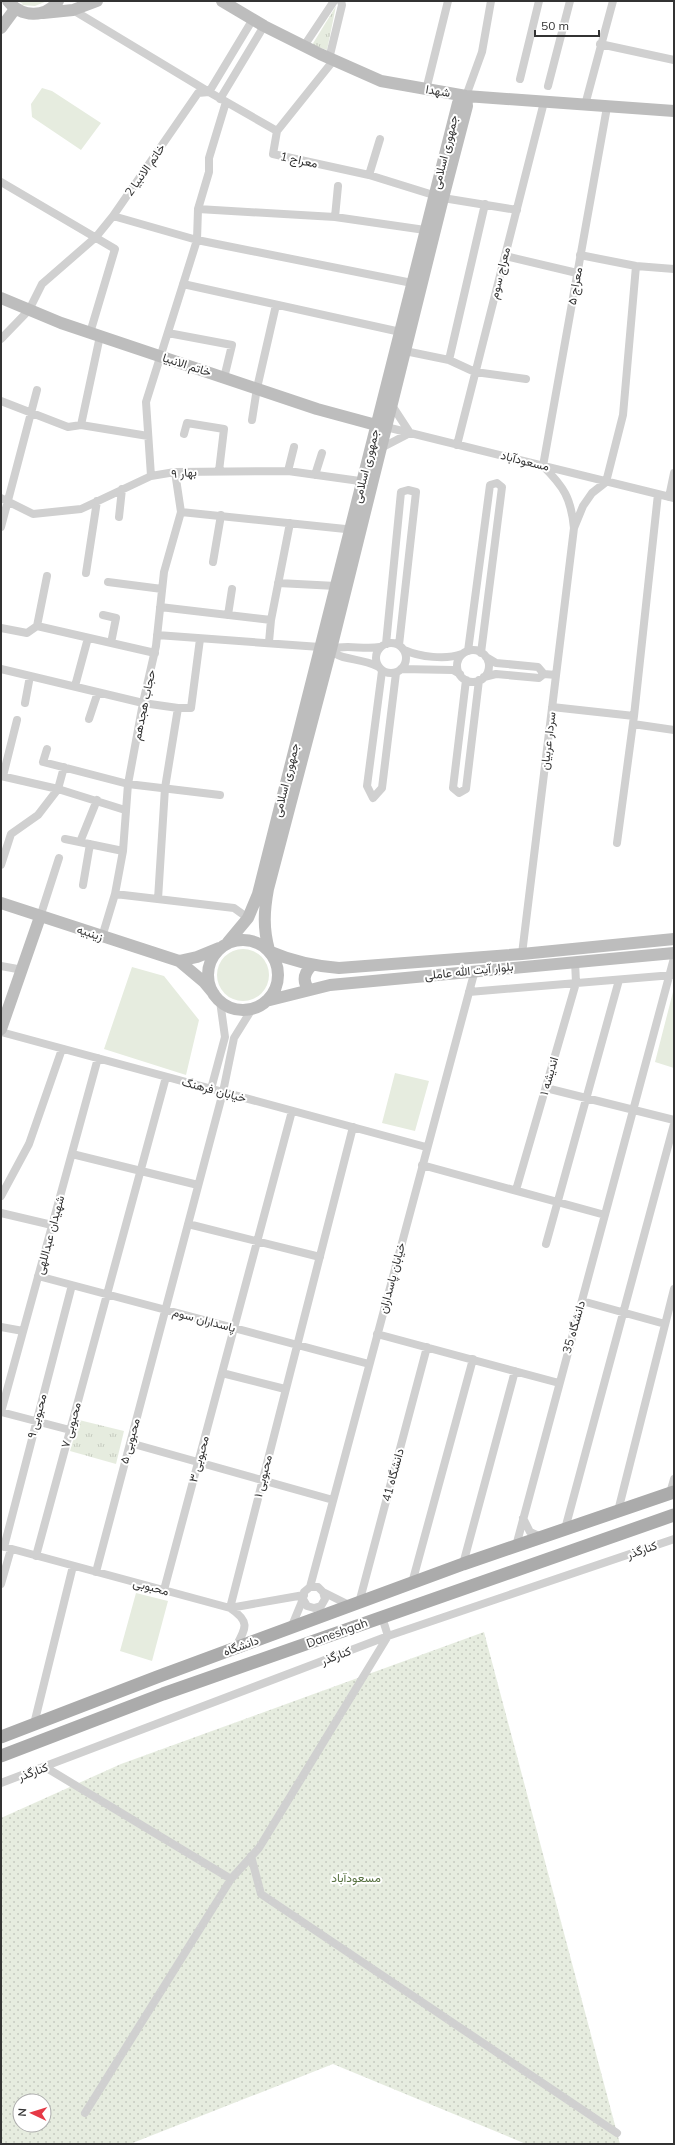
<svg xmlns="http://www.w3.org/2000/svg" width="675" height="2145" font-family="Mulish,Vazirmatn,sans-serif">
  <defs>
    <pattern id="park-tufts" width="24" height="20" patternUnits="userSpaceOnUse"><rect width="24" height="20" fill="#e6ecdf"/><path d="M3 7l-1-3M5 7V3M7 7l1-3M15 17l-1-3M17 17v-4M19 17l1-3" fill="none" stroke="#c6cbc0"/></pattern>
    <pattern id="garden-dots" width="8" height="8" patternUnits="userSpaceOnUse"><rect width="8" height="8" fill="#e6ecdf"/><path d="M2 2h.1M6 6h.1" fill="none" stroke="#c6cbc0" stroke-width="1.8" stroke-linecap="round"/></pattern>
  </defs>
  <rect width="100%" height="100%" fill="#fff"/>
  <path fill="#e6ecdf" d="M 18,1 L 47,1 L 35,6 L 21,5 L 23,4 Z
    M 42,88 L 52,91 L 101,123 L 81,150 L 32,117 L 31,104 Z
    M217 975a26 26 0 1 1 52 0a26 26 0 1 1-52 0Z
    M 132,967 L 164,976 L 199,1020 L 186,1075 L 104,1049 Z
    M 674,988 L 674,1068 L 655,1062 Z
    M 395,1073 L 429,1081 L 415,1131 L 382,1123 Z
    M 136,1593 L 168,1601 L 152,1661 L 120,1651 Z"/>
  <path fill="url(#park-tufts)" d="M 336,6 L 327,50 L 312,45 Z
    M 79,1420 L 124,1431 L 116,1464 L 70,1451 Z"/>
  <path fill="url(#garden-dots)" fill-rule="evenodd" d="M 484,1632 L 620,2144 L 526,2144 L 333,2064 L 130,2144 L 1,2144 L 1,1818 L 121,1764 ZM 20,2101 L 44,2101 L 44,2125 L 20,2125 Z"/>
  <g fill="none" stroke-linecap="round" stroke-linejoin="round">
    <path stroke="#d0d0d0" stroke-width="8" d="M 73,10 L 209,92 L 253,19
      M 600,44 L 674,60
      M 304,46 L 334,1
      M 329,59 L 342,5 L 341,1
      M 333,61 L 277,131 L 273,154 L 369,175 L 443,198 L 517,210
      M 520,79 L 539,1
      M 548,86 L 570,1
      M 426,90 L 448,1
      M 466,96 L 482,52 L 491,1
      M 220,99 L 264,26
      M 585,105 L 613,1
      M 607,107 L 543,466 C 564,487 571,498 574,528 L 583,506 L 592,493 L 606,482 L 623,415 L 636,266
      M 369,175 L 380,139
      M 1,182 L 115,249 L 90,333
      M 198,209 L 335,217 L 425,230
      M 113,216 L 197,240 L 417,284
      M 335,217 L 338,186
      M 580,255 L 636,266 L 674,269
      M 505,256 L 577,273
      M 183,284 L 405,333
      M 168,333 L 232,345 L 224,378
      M 1,339 L 29,310 L 42,284 L 96,237 L 113,216 L 198,93 L 209,92 L 277,131
      M 405,351 L 449,360 L 475,372 L 526,379
      M 449,360 L 485,204
      M 1,401 L 68,427 L 81,425 L 148,436
      M 252,420 L 257,388 L 276,305
      M 81,425 L 100,336
      M 382,426 L 674,498
      M 184,434 L 187,423 L 224,429 L 219,471
      M 457,445 L 544,102
      M 381,448 L 410,433 L 391,404
      M 288,471 L 294,447
      M 315,475 L 322,453
      M 151,476 L 146,402 L 197,240 L 198,209 L 209,172 L 209,158 L 226,102
      M 669,497 L 674,473
      M 1,498 L 33,514 L 81,509 L 151,476 L 175,472 L 288,471 L 367,482
      M 181,512 L 355,530
      M 119,517 L 122,489
      M 1,527 L 37,390
      M 213,562 L 221,515
      M 86,573 L 97,501
      M 47,576 L 37,626 L 155,653
      M 108,582 L 162,589
      M 278,583 L 336,586
      M 160,607 L 271,620
      M 103,615 L 116,618 L 111,643
      M 228,615 L 232,589
      M 1,628 L 27,633 L 37,626
      M 157,635 L 320,647 C 331,649 335,655 343,657 C 355,660 366,661 377,666
      M 269,642 L 271,620 L 290,523
      M376 658a15 15 0 1 1 30 0a15 15 0 1 1-30 0Z
      M 386,644 L 401,492 L 408,490 L 416,492 L 399,645
      M 331,649 C 347,644 363,650 380,647
      M 404,650 C 420,657 446,660 462,654
      M457 666a16 16 0 1 1 32 0a16 16 0 1 1-32 0Z
      M 468,651 L 490,485 L 497,483 L 502,487 L 481,653
      M 486,657 L 496,663 L 538,667 L 544,674
      M 1,669 L 143,703 L 178,708
      M 401,669 L 453,670 L 460,674
      M 382,671 L 367,786 L 373,798 L 382,788 L 396,673
      M 484,677 L 496,674 L 539,678 L 544,674 L 556,675
      M 466,680 L 453,788 L 459,793 L 466,789 L 479,680
      M 75,686 L 88,638
      M 25,703 L 30,676
      M 552,707 L 634,716
      M 89,719 L 98,692
      M 633,724 L 674,730
      M 47,749 L 43,762 L 128,784 L 220,795
      M 1,776 L 58,789 L 125,810
      M 3,776 L 17,720
      M 65,839 L 123,851
      M 80,842 L 97,800
      M 617,843 L 634,716 L 658,494
      M 1,865 L 11,834 L 38,815 L 58,789 L 64,767
      M 83,885 L 90,844
      M 115,894 L 234,908 L 248,918
      M 158,899 L 165,788 L 178,708 L 191,708 L 200,639
      M 40,917 L 59,858
      M 102,937 L 115,894 L 123,851 L 128,784 L 143,703 L 156,646 L 164,572 L 181,512 L 175,472
      M 522,954 L 574,528
      M 1,966 L 23,970
      M 469,992 L 673,975
      M 1,1032 L 426,1147
      M 546,1088 L 674,1120
      M 211,1089 L 225,1037 L 220,1001
      M 72,1154 L 198,1185
      M 422,1165 L 605,1215
      M 516,1190 L 576,983 L 575,961
      M 1,1196 L 29,1144 L 62,1049
      M 1,1213 L 52,1225
      M 188,1224 L 320,1257
      M 546,1244 L 619,980
      M 38,1276 L 369,1364
      M 582,1301 L 665,1324
      M 1,1327 L 23,1331
      M 377,1334 L 559,1383
      M 222,1373 L 285,1389
      M 1,1412 L 98,1058
      M 1,1412 L 70,1430
      M 130,1443 L 333,1500
      M 670,1493 L 674,1479
      M 618,1511 L 674,1289
      M 523,1518 L 530,1532 L 541,1537
      M 565,1529 L 674,1124
      M 1,1546 L 230,1608 L 304,1595
      M 516,1546 L 674,958
      M 4,1547 L 72,1285
      M 36,1556 L 166,1077
      M 463,1564 L 515,1371
      M 96,1572 L 223,1092 L 234,1038 L 252,1009
      M 412,1583 L 473,1359
      M 1,1584 L 11,1549
      M 310,1587 L 475,970
      M 164,1590 L 292,1111
      M 323,1592 L 351,1606
      M 359,1603 L 427,1347
      M 291,1628 L 303,1599 L 304,1592 L 310,1587 L 318,1587 L 323,1592 L 325,1599 L 321,1606 L 314,1608 L 307,1606 L 303,1599
      M 235,1648 C 246,1628 251,1622 230,1608 L 353,1127
      M 34,1724 L 73,1566
      M 45,1767 L 231,1879
      M 1,1783 L 388,1636 L 674,1539
      M 251,1856 L 261,1894 L 617,2133
      M 85,2113 L 231,1879 L 259,1848 L 388,1636 L 382,1617"/>
    <path stroke="#bdbdbd" stroke-width="12" d="M 8,1 C 21,17 45,19 58,1
      M 222,1 L 264,26 L 320,54 L 381,81 L 466,96 L 674,111
      M 43,13 L 73,10 L 97,1
      M 1,28 L 15,9
      M 1,298 L 61,323 L 317,409 L 376,425
      M 1,903 L 179,961 L 204,982 L 214,994
      M208 975a35 35 0 1 1 70 0a35 35 0 1 1-70 0Z
      M 228,942 L 248,918 L 258,894 L 458,103 L 466,96
      M 269,950 C 263,928 264,911 268,889 L 331,649 L 443,198 L 467,106 L 466,96
      M 271,952 C 294,962 315,966 339,968 L 522,954 L 674,939
      M 179,961 L 197,957 L 219,948
      M 309,990 C 302,981 304,973 312,965
      M 266,1001 L 330,985 L 674,953
      M 1,1029 L 40,917"/>
    <path stroke="#ababab" stroke-width="13" d="M 1,1737 L 157,1677 L 463,1564 L 674,1492
      M 1,1756 L 163,1694 L 674,1515"/>
  </g>
  <g text-anchor="middle" stroke-width="4" stroke-linejoin="round" paint-order="stroke">
    <g font-size="12" fill="#333" stroke="#fff">
      <text transform="translate(438 91) rotate(9)" y="4">شهدا</text>
      <text transform="translate(445 152) rotate(-76)" y="4">جمهوری اسلامی</text>
      <text transform="translate(299 160) rotate(12)" y="4">معراج 1</text>
      <text transform="translate(145 170) rotate(-55)" y="4">خاتم الانبیا 2</text>
      <text transform="translate(500 273) rotate(-76)" y="4">معراج سوم</text>
      <text transform="translate(575 286) rotate(-80)" y="4">معراج ۵</text>
      <text transform="translate(187 365) rotate(18)" y="4">خاتم الانبیا</text>
      <text transform="translate(525 461) rotate(14)" y="4">مسعودآباد</text>
      <text transform="translate(366 466) rotate(-76)" y="4">جمهوری اسلامی</text>
      <text transform="translate(184 473) rotate(-4)" y="4">بهار ۹</text>
      <text transform="translate(144 705) rotate(-78)" y="4">حجاب هجدهم</text>
      <text transform="translate(548 741) rotate(-83)" y="4">سردار عربیان</text>
      <text transform="translate(286 780) rotate(-76)" y="4">جمهوری اسلامی</text>
      <text transform="translate(90 933) rotate(18)" y="4">زینبیه</text>
      <text transform="translate(469 971) rotate(-6)" y="4">بلوار آیت‌ الله عاملی</text>
      <text transform="translate(549 1076) rotate(-74)" y="4">اندیشه ۱</text>
      <text transform="translate(214 1090) rotate(15)" y="4">خیابان فرهنگ</text>
      <text transform="translate(50 1235) rotate(-75)" y="4">شهیدان عبداللهی</text>
      <text transform="translate(392 1278) rotate(-75)" y="4">خیابان پاسداران</text>
      <text transform="translate(204 1320) rotate(15)" y="4">پاسداران سوم</text>
      <text transform="translate(574 1327) rotate(-74)" y="4">دانشگاه 35</text>
      <text transform="translate(37 1416) rotate(-75)" y="4">محبوبی ۹</text>
      <text transform="translate(71 1425) rotate(-75)" y="4">محبوبی ۷</text>
      <text transform="translate(130 1441) rotate(-75)" y="4">محبوبی ۵</text>
      <text transform="translate(199 1459) rotate(-75)" y="4">محبوبی ۳</text>
      <text transform="translate(393 1475) rotate(-75)" y="4">دانشگاه 41</text>
      <text transform="translate(263 1476) rotate(-76)" y="4">محبوبی ۱</text>
      <text transform="translate(642 1550) rotate(-19)" y="4">کنارگذر</text>
      <text transform="translate(151 1587) rotate(15)" y="4">محبوبی</text>
      <text transform="translate(337 1633) rotate(-20)" y="4">Daneshgah</text>
      <text transform="translate(241 1646) rotate(-20)" y="4">دانشگاه</text>
      <text transform="translate(336 1656) rotate(-21)" y="4">کنارگذر</text>
      <text transform="translate(33 1772) rotate(-20)" y="4">کنارگذر</text>
    </g>
    <g font-size="12" fill="#56703f" stroke="#fff">
      <text x="356" y="1882">مسعودآباد</text>
    </g>
  </g>
  <rect width="675" height="2145" fill="none" stroke="#333333" stroke-width="4"/>
  <g transform="translate(32 2113) rotate(274)"><circle r="19" fill="#ffffff" stroke="#adadad"/>
  <path d="M0-3L7 15L0 10L-7 15Z" fill="#e63946"/>
  <text y="-6" font-size="11" font-weight="bold" text-anchor="middle" fill="#333333">N</text>
  </g>
  <path d="M535 30v6h64v-6" fill="none" stroke="#333333" stroke-width="2"/>
  <text x="541" y="30" font-size="12" fill="#333333" stroke="#ffffff" stroke-width="3" paint-order="stroke">50 m</text>
</svg>
